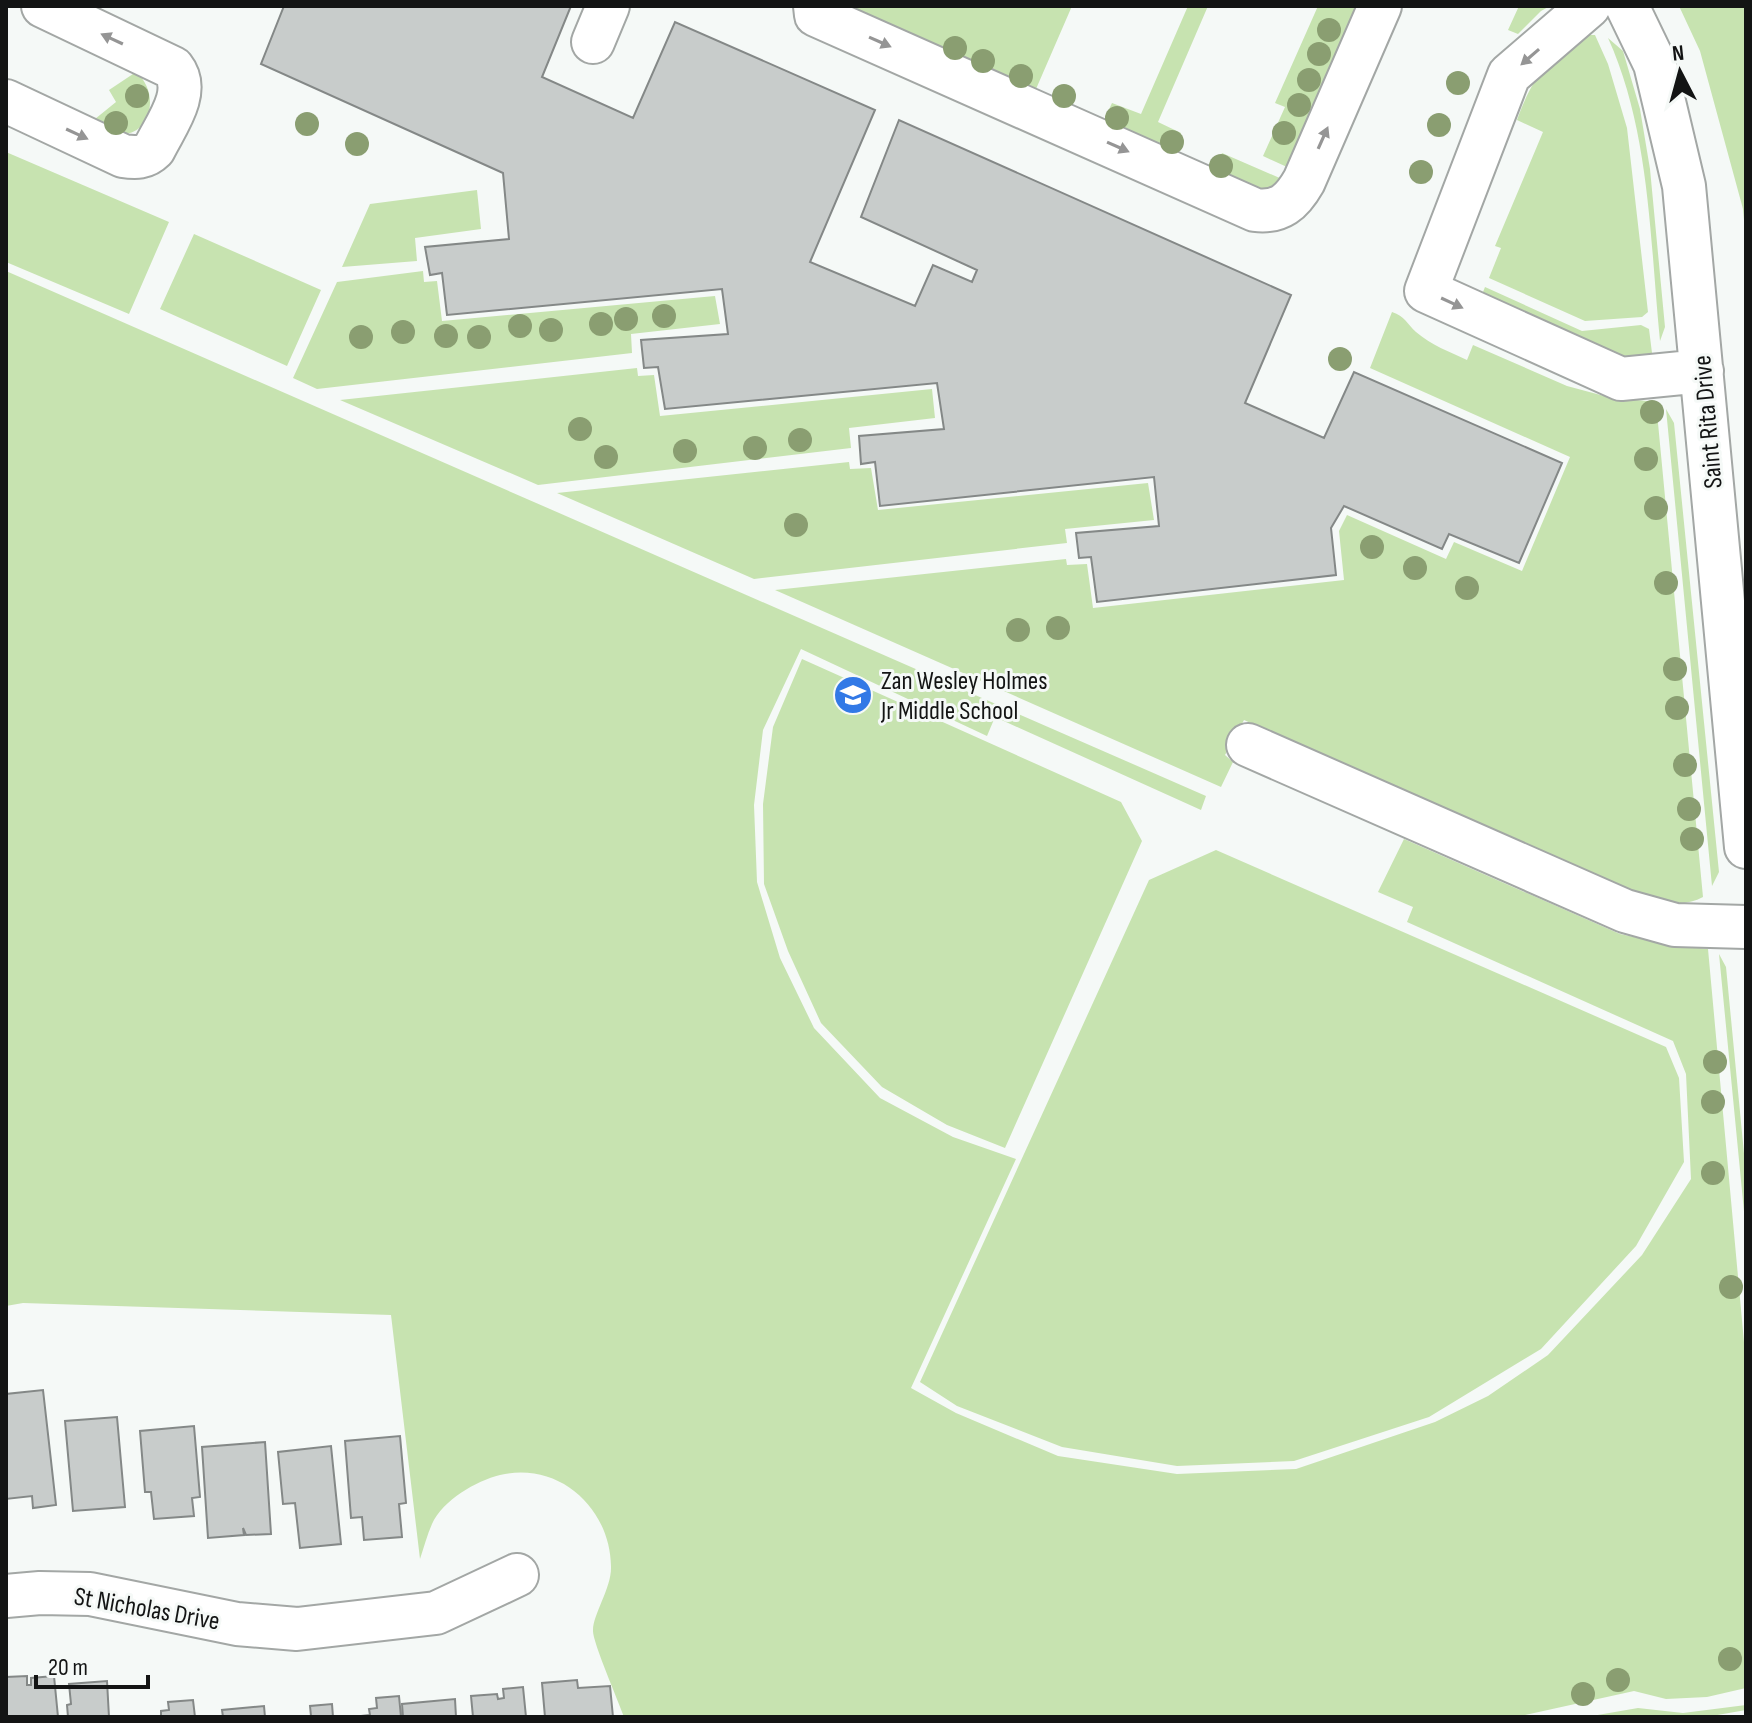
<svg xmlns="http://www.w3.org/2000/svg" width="1752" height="1723" font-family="'Sofia Sans Condensed',sans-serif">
  <rect width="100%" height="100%" fill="#f5f9f7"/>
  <path fill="#c7e3b0" d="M 854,6 L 1072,6 L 1036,89 L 867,17 Z
    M 1188,6 L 1208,6 L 1158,122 L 1181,133 L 1172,152 L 1103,122 L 1112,103 L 1141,114 Z
    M 1318,6 L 1358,6 L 1287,167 L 1263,156 L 1285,107 L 1275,103 Z
    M 1519,6 L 1550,6 L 1541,11 L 1518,34 L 1508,30 Z
    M 1679,6 L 1746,6 L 1746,243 L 1743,209 L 1700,51 Z
    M 1585,35 L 1595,35 L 1608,64 L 1627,128 L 1648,312 L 1642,317 L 1585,321 L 1489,278 L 1501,248 L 1495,246 L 1543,132 L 1517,120 C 1534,73 1546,65 1585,35 Z
    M 1608,38 L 1623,51 L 1640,109 L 1650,169 L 1665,327 L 1660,341 C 1650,241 1650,130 1608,38 Z
    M 136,72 C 163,95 148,141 116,133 C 109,132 101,124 95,119 L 116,102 L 109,90 Z
    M 6,152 L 169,222 L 129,314 L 6,262 Z
    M 1222,153 L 1282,179 L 1276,190 L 1264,191 L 1215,169 Z
    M 477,190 L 481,229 L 415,238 L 417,261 L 342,267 L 370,204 Z
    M 194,234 L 321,290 L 287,366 L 160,309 Z
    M 6,271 L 1206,796 L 1201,810 L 995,717 L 987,736 L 801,649 L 763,730 L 754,805 L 757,882 L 780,958 L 814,1028 L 880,1098 L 953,1137 L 1016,1159 L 911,1388 L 956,1413 L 1058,1456 L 1177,1474 L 1296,1469 L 1435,1422 L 1488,1396 L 1548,1355 L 1642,1255 L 1691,1179 L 1686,1074 L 1673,1041 L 1407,922 L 1413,907 L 1378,892 L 1404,839 L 1620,934 L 1662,943 L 1708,949 L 1746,1364 L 1746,1688 L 1707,1697 L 1666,1699 L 1634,1691 L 1516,1717 L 624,1717 C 619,1702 592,1641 593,1630 C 593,1614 612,1587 611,1566 C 610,1508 559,1461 500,1475 C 476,1481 443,1500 432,1524 C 427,1535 424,1547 420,1559 L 391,1315 L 23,1303 L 6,1306 Z
    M 423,271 L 424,282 L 437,281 L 442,321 L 715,296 L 720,324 L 631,334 L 632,353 L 317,389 L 293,378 L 337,282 Z
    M 1485,287 L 1582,331 L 1641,325 L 1649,329 L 1652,353 L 1639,358 L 1623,359 L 1479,302 Z
    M 1392,312 C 1405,316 1407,324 1416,332 C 1431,345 1450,352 1467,360 L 1473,345 L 1567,386 L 1608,397 L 1656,402 L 1703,897 C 1682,909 1660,900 1638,895 L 1244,720 L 1225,755 L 1233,762 L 1221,787 L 775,590 L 1066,559 L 1067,565 L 1087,564 L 1093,608 L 1344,580 L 1339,531 L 1347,515 L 1446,559 L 1454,542 L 1522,571 L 1570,457 L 1370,368 Z
    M 637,368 L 638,376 L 654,375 L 660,416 L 932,389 L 935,418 L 849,428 L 851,448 L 538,485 L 340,400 Z
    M 1666,409 L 1674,423 L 1719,872 L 1712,886 Z
    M 849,462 L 850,469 L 871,468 L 878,510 L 1148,483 L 1154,520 L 1065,529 L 1067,543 L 754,579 L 557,493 Z
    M 802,659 L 1121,802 L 1142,841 L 1005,1148 L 947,1125 L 882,1087 L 821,1023 L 788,951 L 764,884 L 763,804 L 773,727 Z
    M 1216,850 L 1666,1047 L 1679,1078 L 1684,1162 L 1636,1246 L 1541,1349 L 1429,1417 L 1294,1461 L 1177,1466 L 1062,1447 L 957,1406 L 920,1382 L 1149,880 Z
    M 1719,954 L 1726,967 L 1746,1174 L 1746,1232 Z
    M 1746,1705 L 1746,1710 L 1706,1717 L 1586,1717 L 1638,1708 L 1683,1713 Z"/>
  <path fill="#c8cccb" stroke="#848887" stroke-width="2" d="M 284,6 L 571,6 L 542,77 L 633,118 L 675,22 L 875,110 L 810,262 L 915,306 L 933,265 L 972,282 L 977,270 L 861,217 L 899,120 L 1291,295 L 1245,403 L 1324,438 L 1354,372 L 1562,463 L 1519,563 L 1449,534 L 1442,549 L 1344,506 L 1331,528 L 1336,575 L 1097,602 L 1091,557 L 1079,558 L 1076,533 L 1159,526 L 1154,477 L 880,506 L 875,462 L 861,464 L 859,436 L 944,429 L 937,383 L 665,409 L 658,367 L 644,368 L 641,340 L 728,334 L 722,289 L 447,315 L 442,273 L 430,275 L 425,247 L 509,239 L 503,173 L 261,64 Z
    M 43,1390 L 56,1505 L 33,1508 L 32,1496 L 6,1499 L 6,1394 Z
    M 117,1417 L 125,1507 L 73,1511 L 65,1421 Z
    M 194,1426 L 200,1497 L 192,1498 L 194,1516 L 154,1519 L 151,1492 L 145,1492 L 140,1431 Z
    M 400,1436 L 406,1503 L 399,1504 L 402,1537 L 364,1540 L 362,1517 L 351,1518 L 345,1441 Z
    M 265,1442 L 271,1534 L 246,1535 L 243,1528 L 244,1535 L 208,1538 L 202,1447 Z
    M 331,1446 L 341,1544 L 300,1548 L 295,1503 L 283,1504 L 278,1452 Z
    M 27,1676 L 27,1685 L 31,1685 L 31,1678 L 54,1676 L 58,1717 L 6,1717 L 6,1677 Z
    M 577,1680 L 578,1688 L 610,1686 L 613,1717 L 545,1717 L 542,1683 Z
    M 107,1681 L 109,1717 L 68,1717 L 67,1705 L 71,1704 L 69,1684 Z
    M 523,1687 L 526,1717 L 473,1717 L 471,1696 L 497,1694 L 498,1699 L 504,1698 L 503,1689 Z
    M 399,1696 L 401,1717 L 352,1717 L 370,1715 L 369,1709 L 377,1708 L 376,1698 Z
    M 455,1699 L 456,1717 L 403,1717 L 402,1704 Z
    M 193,1700 L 195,1717 L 161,1717 L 161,1711 L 169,1710 L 168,1702 Z
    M 332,1704 L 333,1717 L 301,1717 L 311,1716 L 310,1706 Z
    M 264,1706 L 265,1717 L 223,1717 L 222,1710 Z"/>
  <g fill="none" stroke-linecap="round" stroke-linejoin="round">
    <g stroke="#a3a7a5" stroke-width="46">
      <path id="minor" d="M 815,6 L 816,15 L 1255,210 C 1280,213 1292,202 1304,181 L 1380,6
        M 1589,6 L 1509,75 L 1426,291 L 1621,379 L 1702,371
        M 1627,6 L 1655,64 L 1684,186 L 1746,847
        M 593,42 L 608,6
        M 6,101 L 123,156 C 136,158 145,158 154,149 C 165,126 192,92 173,68 L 43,6
        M 1248,745 L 1625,911 L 1675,925 L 1746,927
        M 6,1596 L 40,1593 L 90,1594 L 237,1624 L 297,1629 L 436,1613 L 517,1575"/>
    </g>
    <use href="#minor" stroke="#fff" stroke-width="42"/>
  </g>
  <g fill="#8a9e71">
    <circle cx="1329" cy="30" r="12"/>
    <circle cx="955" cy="48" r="12"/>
    <circle cx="1319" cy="54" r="12"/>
    <circle cx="983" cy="61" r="12"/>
    <circle cx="1021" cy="76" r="12"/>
    <circle cx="1309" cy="80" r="12"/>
    <circle cx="1458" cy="83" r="12"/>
    <circle cx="137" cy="96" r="12"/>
    <circle cx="1064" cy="96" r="12"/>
    <circle cx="1299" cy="105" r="12"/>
    <circle cx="1117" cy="118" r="12"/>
    <circle cx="116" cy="123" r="12"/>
    <circle cx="307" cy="124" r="12"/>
    <circle cx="1439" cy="125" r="12"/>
    <circle cx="1284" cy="133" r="12"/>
    <circle cx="1172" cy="142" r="12"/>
    <circle cx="357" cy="144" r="12"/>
    <circle cx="1221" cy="166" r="12"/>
    <circle cx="1421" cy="172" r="12"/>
    <circle cx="664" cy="316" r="12"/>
    <circle cx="626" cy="319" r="12"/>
    <circle cx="601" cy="324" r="12"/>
    <circle cx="520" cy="326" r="12"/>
    <circle cx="551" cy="330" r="12"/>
    <circle cx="403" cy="332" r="12"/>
    <circle cx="446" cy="336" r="12"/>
    <circle cx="361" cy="337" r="12"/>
    <circle cx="479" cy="337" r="12"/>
    <circle cx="1340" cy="359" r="12"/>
    <circle cx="1652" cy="412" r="12"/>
    <circle cx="580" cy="429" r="12"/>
    <circle cx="800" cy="440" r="12"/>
    <circle cx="755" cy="448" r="12"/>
    <circle cx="685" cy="451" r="12"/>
    <circle cx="606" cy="457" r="12"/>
    <circle cx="1646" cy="459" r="12"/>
    <circle cx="1656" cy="508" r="12"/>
    <circle cx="796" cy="525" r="12"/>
    <circle cx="1372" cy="547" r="12"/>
    <circle cx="1415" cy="568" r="12"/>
    <circle cx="1666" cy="583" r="12"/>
    <circle cx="1467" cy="588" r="12"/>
    <circle cx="1058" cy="628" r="12"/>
    <circle cx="1018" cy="630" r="12"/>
    <circle cx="1675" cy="669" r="12"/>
    <circle cx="1677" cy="708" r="12"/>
    <circle cx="1685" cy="765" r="12"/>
    <circle cx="1689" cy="809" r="12"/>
    <circle cx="1692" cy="839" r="12"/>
    <circle cx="1715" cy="1062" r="12"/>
    <circle cx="1713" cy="1102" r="12"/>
    <circle cx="1713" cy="1173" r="12"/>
    <circle cx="1731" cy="1287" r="12"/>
    <circle cx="1730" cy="1659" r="12"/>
    <circle cx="1618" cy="1680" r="12"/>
    <circle cx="1583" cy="1694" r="12"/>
  </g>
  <defs><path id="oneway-solid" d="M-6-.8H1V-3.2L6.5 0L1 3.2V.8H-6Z" transform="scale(2)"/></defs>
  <g fill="#959595">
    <use href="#oneway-solid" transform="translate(112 39) rotate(-155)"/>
    <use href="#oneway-solid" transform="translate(880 42) rotate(24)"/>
    <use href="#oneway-solid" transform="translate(1530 57) rotate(139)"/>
    <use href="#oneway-solid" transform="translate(77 134) rotate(25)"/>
    <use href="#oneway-solid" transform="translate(1323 138) rotate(-66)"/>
    <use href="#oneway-solid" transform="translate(1118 147) rotate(24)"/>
    <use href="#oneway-solid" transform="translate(1452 303) rotate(25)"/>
  </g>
  <defs>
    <g id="school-disc" transform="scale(2)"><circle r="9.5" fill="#3279e6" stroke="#f5f9f7"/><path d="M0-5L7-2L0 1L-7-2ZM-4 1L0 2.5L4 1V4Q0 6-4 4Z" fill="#fff"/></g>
  </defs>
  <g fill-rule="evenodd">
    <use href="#school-disc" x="853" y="695"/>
  </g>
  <g text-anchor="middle" stroke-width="6" stroke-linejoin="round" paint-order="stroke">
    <g font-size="26" fill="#131414" stroke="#f5f9f7">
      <text transform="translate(1707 422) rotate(-95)" y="9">Saint Rita Drive</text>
      <text transform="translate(147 1608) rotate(10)" y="9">St Nicholas Drive</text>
    </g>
    <g font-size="26" fill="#131414" stroke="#f5f9f7" text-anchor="start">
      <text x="881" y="689">Zan Wesley Holmes<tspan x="881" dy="30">Jr Middle School</tspan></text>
    </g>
  </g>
  <rect width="1752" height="1723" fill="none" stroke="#131414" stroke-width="16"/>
  <g transform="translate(1680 72) rotate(354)" stroke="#f5f9f7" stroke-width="6" paint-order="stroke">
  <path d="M0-6L14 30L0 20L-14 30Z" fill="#131414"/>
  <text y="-12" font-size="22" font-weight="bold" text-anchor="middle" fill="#131414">N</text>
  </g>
  <path d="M36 1675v12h112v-12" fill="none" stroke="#131414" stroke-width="4"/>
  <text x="48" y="1675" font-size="24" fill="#131414" stroke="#f5f9f7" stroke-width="6" paint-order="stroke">20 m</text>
</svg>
